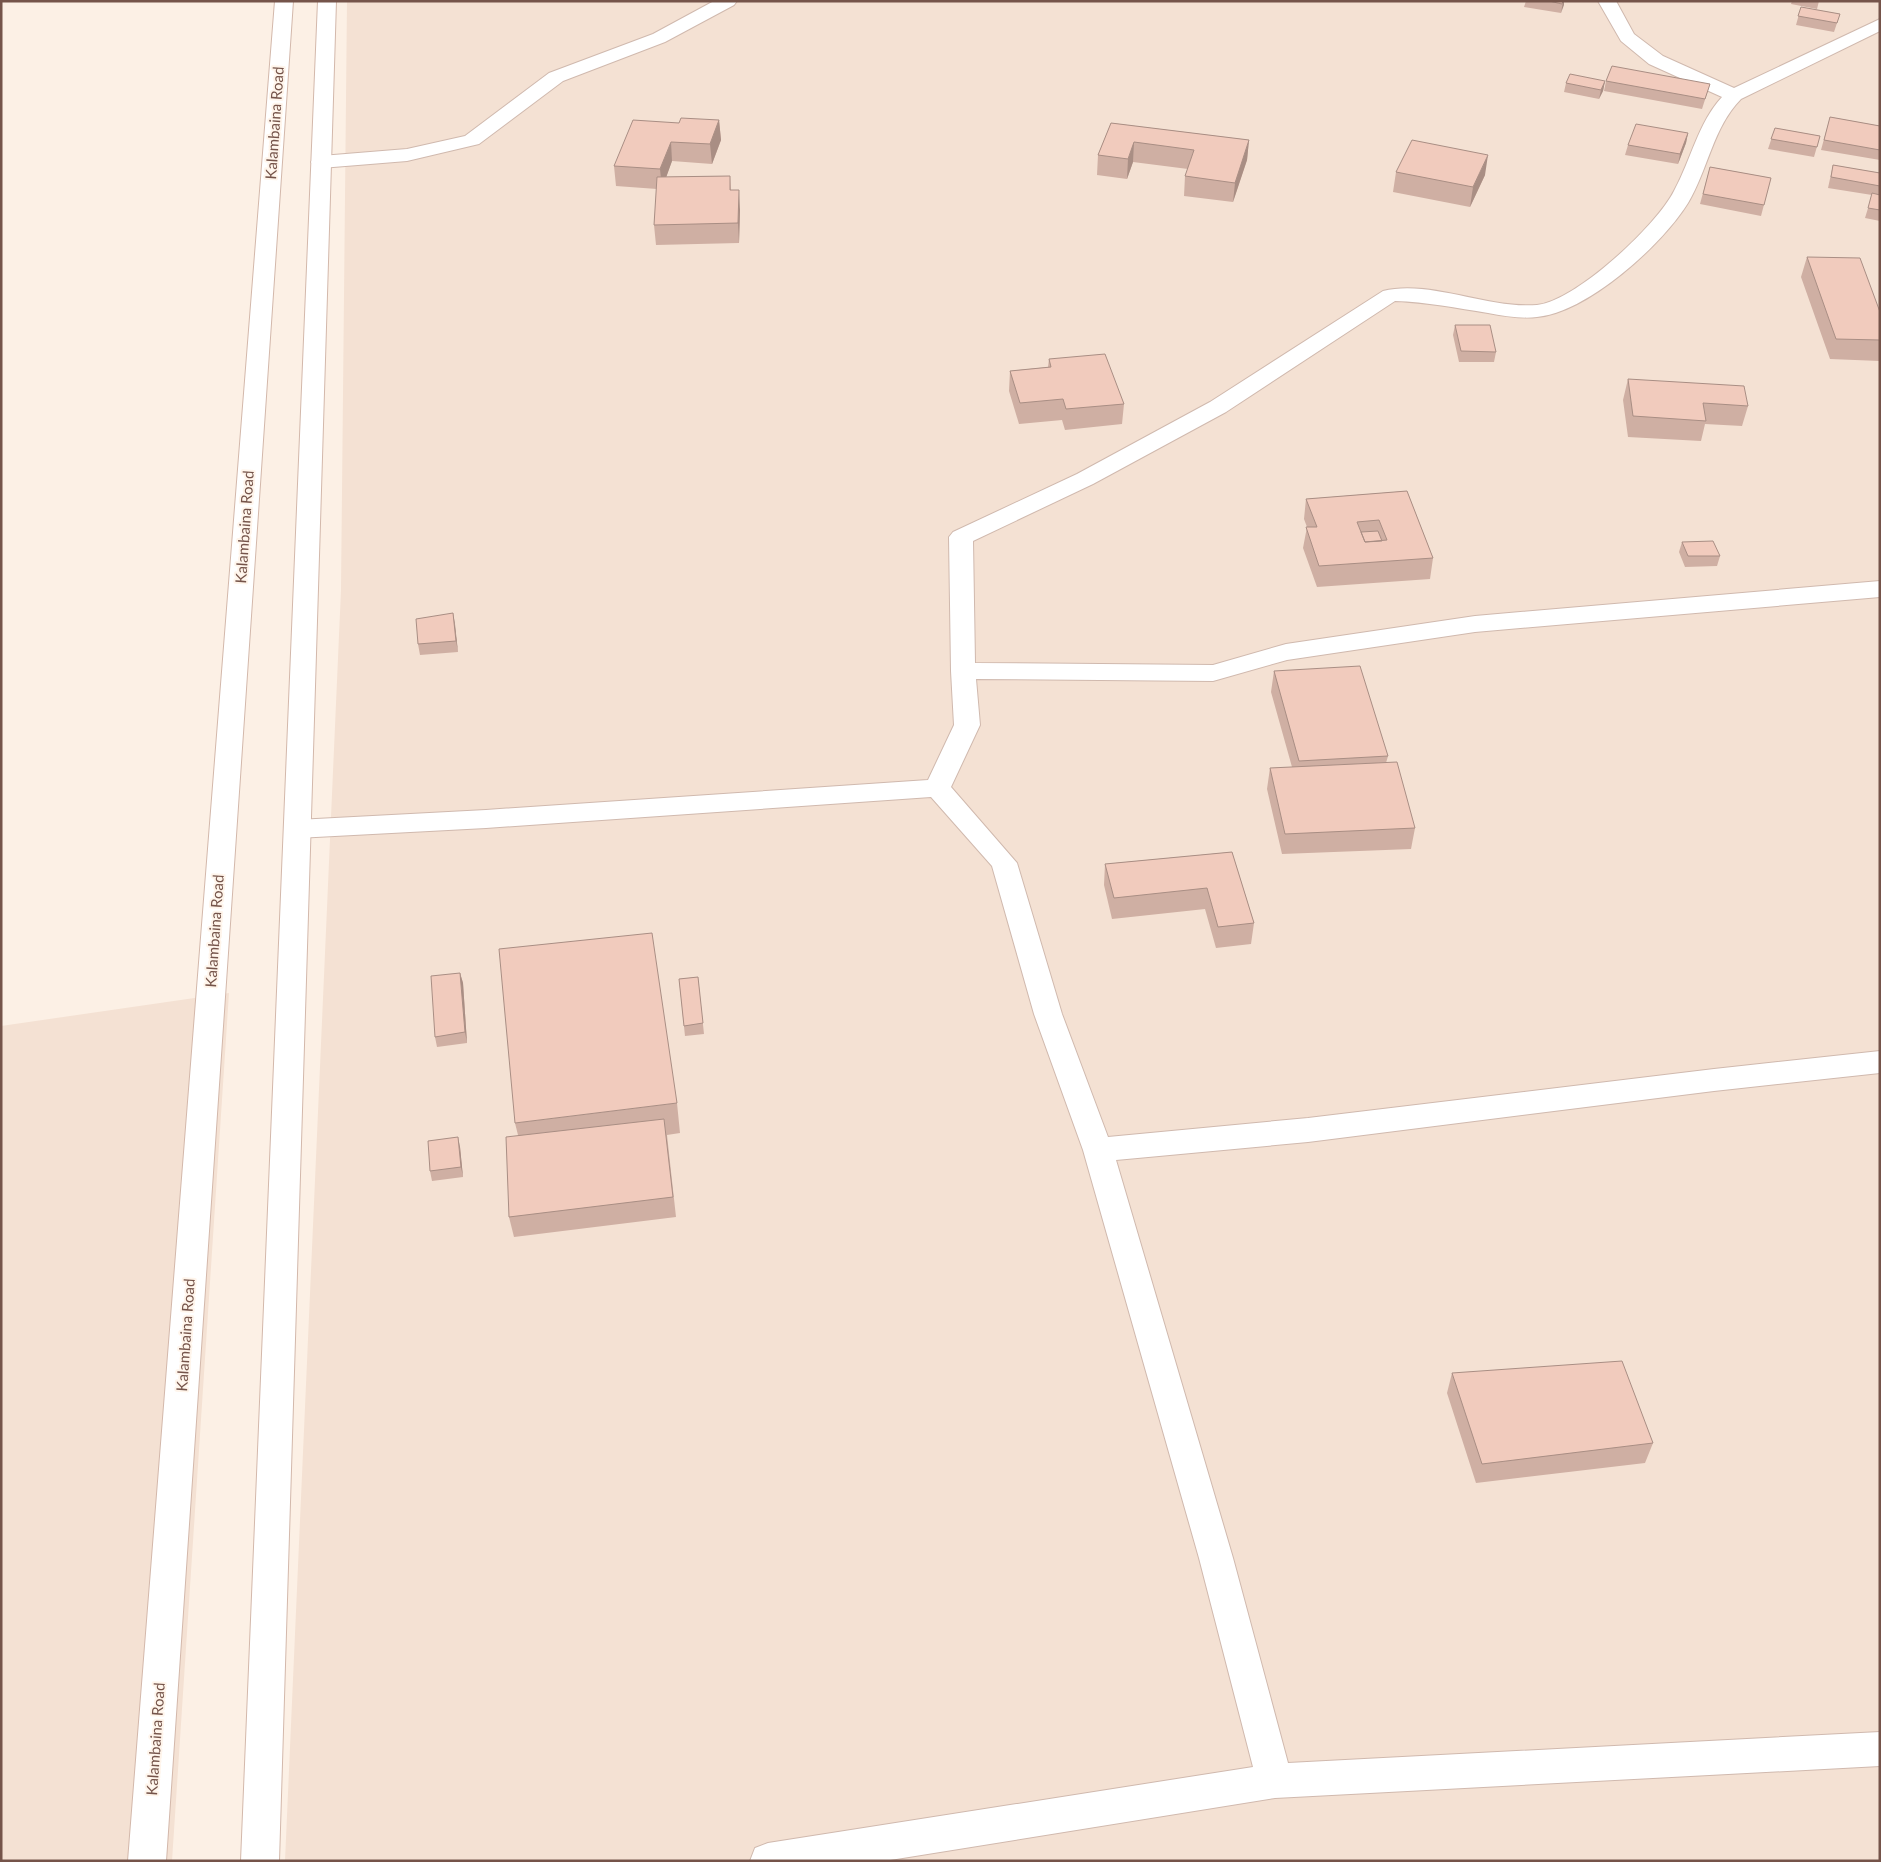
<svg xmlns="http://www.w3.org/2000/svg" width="1881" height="1862" font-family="Lato,sans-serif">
  <rect width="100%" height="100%" fill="#fcf0e5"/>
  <path fill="#f4e1d3" d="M 347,1 L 1880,1 L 1880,1861 L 285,1861 L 341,590 Z
    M 229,993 L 172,1861 L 1,1861 L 1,1026 Z"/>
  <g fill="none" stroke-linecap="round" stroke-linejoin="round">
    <g stroke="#d0b9ae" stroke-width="2">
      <path id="minor" d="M 714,1 L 737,1 L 734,5 L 665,42 L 563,81 L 479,144 L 407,161 L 321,168 L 314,166 L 311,162 L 314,158 L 321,156 L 407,149 L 465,136 L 549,73 L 653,34 Z
        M 1598,1 L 1616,1 L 1634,34 L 1663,56 L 1734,88 L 1880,19 L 1880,31 L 1741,99 C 1713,127 1708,170 1688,203 C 1662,245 1588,312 1537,317 C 1522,319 1504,316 1488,313 C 1457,308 1426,302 1395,301 L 1226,412 L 1093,484 L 973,541 L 975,663 L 1213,665 L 1286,644 L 1475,616 L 1880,581 L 1880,597 L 1475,632 L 1287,660 L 1213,681 L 976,679 L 980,725 L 951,787 L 1017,863 L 1062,1014 L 1108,1137 L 1308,1118 L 1714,1069 L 1880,1051 L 1880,1073 L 1714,1091 L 1308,1142 L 1116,1160 L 1233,1558 L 1288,1763 L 1880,1732 L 1880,1766 L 1275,1798 L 884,1861 L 750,1861 L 755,1848 L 768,1843 L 1253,1767 L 1199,1558 L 1083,1150 L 1034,1014 L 992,866 L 931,797 L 486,828 L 297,838 L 288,836 L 284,829 L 288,822 L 297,820 L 486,810 L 928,780 L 954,725 L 951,671 L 949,537 L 953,532 L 1077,474 L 1210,402 L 1383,291 C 1429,279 1488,309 1537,305 C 1576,301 1657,225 1674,191 C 1691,160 1698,123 1722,97 L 1649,64 L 1621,41 Z"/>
    </g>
    <g stroke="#d3b8ab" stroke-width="2">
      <path id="secondary" d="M 275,1 L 293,1 L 166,1861 L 128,1861 Z
        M 318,1 L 336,1 L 279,1861 L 241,1861 Z"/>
    </g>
    <use href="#minor" fill="#fff" fill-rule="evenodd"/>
    <use href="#secondary" fill="#fff" fill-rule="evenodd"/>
  </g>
  <path fill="#cfafa3" d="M 1526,1 L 1564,1 L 1561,13 L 1524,7 Z
    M 1792,1 L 1819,1 L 1817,9 L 1791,4 Z
    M 1801,7 L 1840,14 L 1834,32 L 1796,25 Z
    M 1605,81 L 1603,91 L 1599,99 L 1564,92 L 1566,83 Z
    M 1606,81 L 1710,84 L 1702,109 L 1604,91 Z
    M 1830,117 L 1880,126 L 1880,160 L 1821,150 Z
    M 719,120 L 721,140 L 712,164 L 672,161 L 666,177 L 730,176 L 731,190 L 740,210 L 739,243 L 656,245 L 654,225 L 657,189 L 616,186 L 614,166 L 679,123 Z
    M 1111,123 L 1249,140 L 1247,160 L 1233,202 L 1184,196 L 1185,176 L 1188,169 L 1133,162 L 1127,179 L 1097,175 L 1098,155 Z
    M 1775,128 L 1820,136 L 1814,157 L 1768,149 Z
    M 1688,133 L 1686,143 L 1678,164 L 1625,155 L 1628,145 Z
    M 1833,165 L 1880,173 L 1880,221 L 1865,218 L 1872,195 L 1828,188 Z
    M 1710,167 L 1771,178 L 1761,216 L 1700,204 Z
    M 1396,172 L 1485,175 L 1470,207 L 1393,192 Z
    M 1807,257 L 1880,312 L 1880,361 L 1830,359 L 1801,277 Z
    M 1455,325 L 1496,352 L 1494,362 L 1459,362 L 1453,335 Z
    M 1049,359 L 1124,404 L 1122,424 L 1065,430 L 1062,420 L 1019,424 L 1009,391 L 1010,371 L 1048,367 Z
    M 1628,379 L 1748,406 L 1742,426 L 1705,424 L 1701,441 L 1628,437 L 1623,400 Z
    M 1407,491 L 1433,558 L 1430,579 L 1317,587 L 1303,548 L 1307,527 L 1304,519 L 1306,499 Z
    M 1682,542 L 1720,556 L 1717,566 L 1685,567 L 1679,552 Z
    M 453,613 L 458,652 L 420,655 L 418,644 Z
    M 1274,671 L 1388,756 L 1386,763 L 1415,828 L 1411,849 L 1282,854 L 1267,789 L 1270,768 L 1292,767 L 1271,692 Z
    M 1232,852 L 1254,923 L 1251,944 L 1216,948 L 1205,909 L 1112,919 L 1104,885 L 1105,864 Z
    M 460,973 L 463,983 L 467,1043 L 437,1047 L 435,1037 Z
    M 698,977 L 704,1034 L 685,1036 L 679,979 Z
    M 677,1103 L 680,1133 L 667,1135 L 676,1217 L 514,1237 L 509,1217 L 518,1135 L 515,1123 Z
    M 460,1147 L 463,1177 L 432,1181 L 430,1171 Z
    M 1452,1373 L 1653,1443 L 1645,1463 L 1476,1483 L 1447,1393 Z"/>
  <path fill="#a98e84" d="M 1563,1 L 1564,1 L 1564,5 L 1561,13 Z
    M 1605,81 L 1603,91 L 1599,99 L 1601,90 Z
    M 719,120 L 721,140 L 712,164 L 710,144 Z
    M 1688,133 L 1686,143 L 1678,164 L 1680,154 Z
    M 1249,140 L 1247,160 L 1233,202 L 1235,183 Z
    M 671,142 L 672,161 L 662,189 L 660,169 Z
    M 1134,142 L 1133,162 L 1127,179 L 1128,159 Z
    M 1488,155 L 1485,175 L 1470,207 L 1473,187 Z
    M 739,190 L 740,210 L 739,243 L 738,223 Z
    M 453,613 L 455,624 L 458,652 L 456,641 Z
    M 460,973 L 463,983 L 467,1043 L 465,1032 Z
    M 458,1137 L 460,1147 L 463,1177 L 461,1167 Z"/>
  <path fill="#f1cbbd" stroke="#a98e84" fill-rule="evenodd" d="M 1549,1 L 1563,1 L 1562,4 Z
    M 1801,7 L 1840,14 L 1837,23 L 1798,16 Z
    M 1612,66 L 1710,84 L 1705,99 L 1606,81 Z
    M 1570,74 L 1605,81 L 1601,90 L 1566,83 Z
    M 1830,117 L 1880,126 L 1880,150 L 1824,140 Z
    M 681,118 L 719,120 L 710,144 L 671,142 L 660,169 L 614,166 L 633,120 L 679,123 Z
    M 1111,123 L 1249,140 L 1235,183 L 1185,176 L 1194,150 L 1134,142 L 1128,159 L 1098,155 Z
    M 1636,124 L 1688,133 L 1680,154 L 1628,145 Z
    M 1775,128 L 1820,136 L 1817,147 L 1771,139 Z
    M 1412,140 L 1488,155 L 1473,187 L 1396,172 Z
    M 1833,165 L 1880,173 L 1880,186 L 1831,177 Z
    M 1710,167 L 1771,178 L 1764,205 L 1703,194 Z
    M 730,176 L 730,190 L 739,190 L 738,223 L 654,225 L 657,177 Z
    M 1872,193 L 1880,195 L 1880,210 L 1868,208 Z
    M 1807,257 L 1860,258 L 1880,312 L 1880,340 L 1836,339 Z
    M 1455,325 L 1490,325 L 1496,352 L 1461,351 Z
    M 1105,354 L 1124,404 L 1066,409 L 1063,399 L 1020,403 L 1010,371 L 1051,367 L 1049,359 Z
    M 1628,379 L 1744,386 L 1748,406 L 1703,403 L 1706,421 L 1633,416 Z
    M 1407,491 L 1433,558 L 1319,566 L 1306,527 L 1317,527 L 1306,499 ZM 1379,520 L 1387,540 L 1365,542 L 1357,522 Z
    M 1378,531 L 1382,541 L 1365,542 L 1361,532 Z
    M 1713,541 L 1720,556 L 1688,556 L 1682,542 Z
    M 453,613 L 456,641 L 418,644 L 416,619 Z
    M 1360,666 L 1388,756 L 1299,761 L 1274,671 Z
    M 1397,762 L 1415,828 L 1285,834 L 1270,768 Z
    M 1232,852 L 1254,923 L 1218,927 L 1207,888 L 1114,898 L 1105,864 Z
    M 652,933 L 677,1103 L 515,1123 L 499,949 Z
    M 460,973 L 465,1032 L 435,1037 L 431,976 Z
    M 698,977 L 703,1023 L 684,1026 L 679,979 Z
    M 664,1119 L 673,1197 L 509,1217 L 506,1137 Z
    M 458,1137 L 461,1167 L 430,1171 L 428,1141 Z
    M 1622,1361 L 1653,1443 L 1482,1464 L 1452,1373 Z"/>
  <g text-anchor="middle" stroke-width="4" stroke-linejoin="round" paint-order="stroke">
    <g font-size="15" fill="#75544a" stroke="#fff5eb">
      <text transform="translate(275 123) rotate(-86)" y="5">Kalambaina Road</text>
      <text transform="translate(245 527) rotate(-86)" y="5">Kalambaina Road</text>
      <text transform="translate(215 931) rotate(-86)" y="5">Kalambaina Road</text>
      <text transform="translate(186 1335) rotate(-86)" y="5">Kalambaina Road</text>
      <text transform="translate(156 1739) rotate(-86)" y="5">Kalambaina Road</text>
    </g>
  </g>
  <rect width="1881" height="1862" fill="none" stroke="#75544a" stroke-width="5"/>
</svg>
